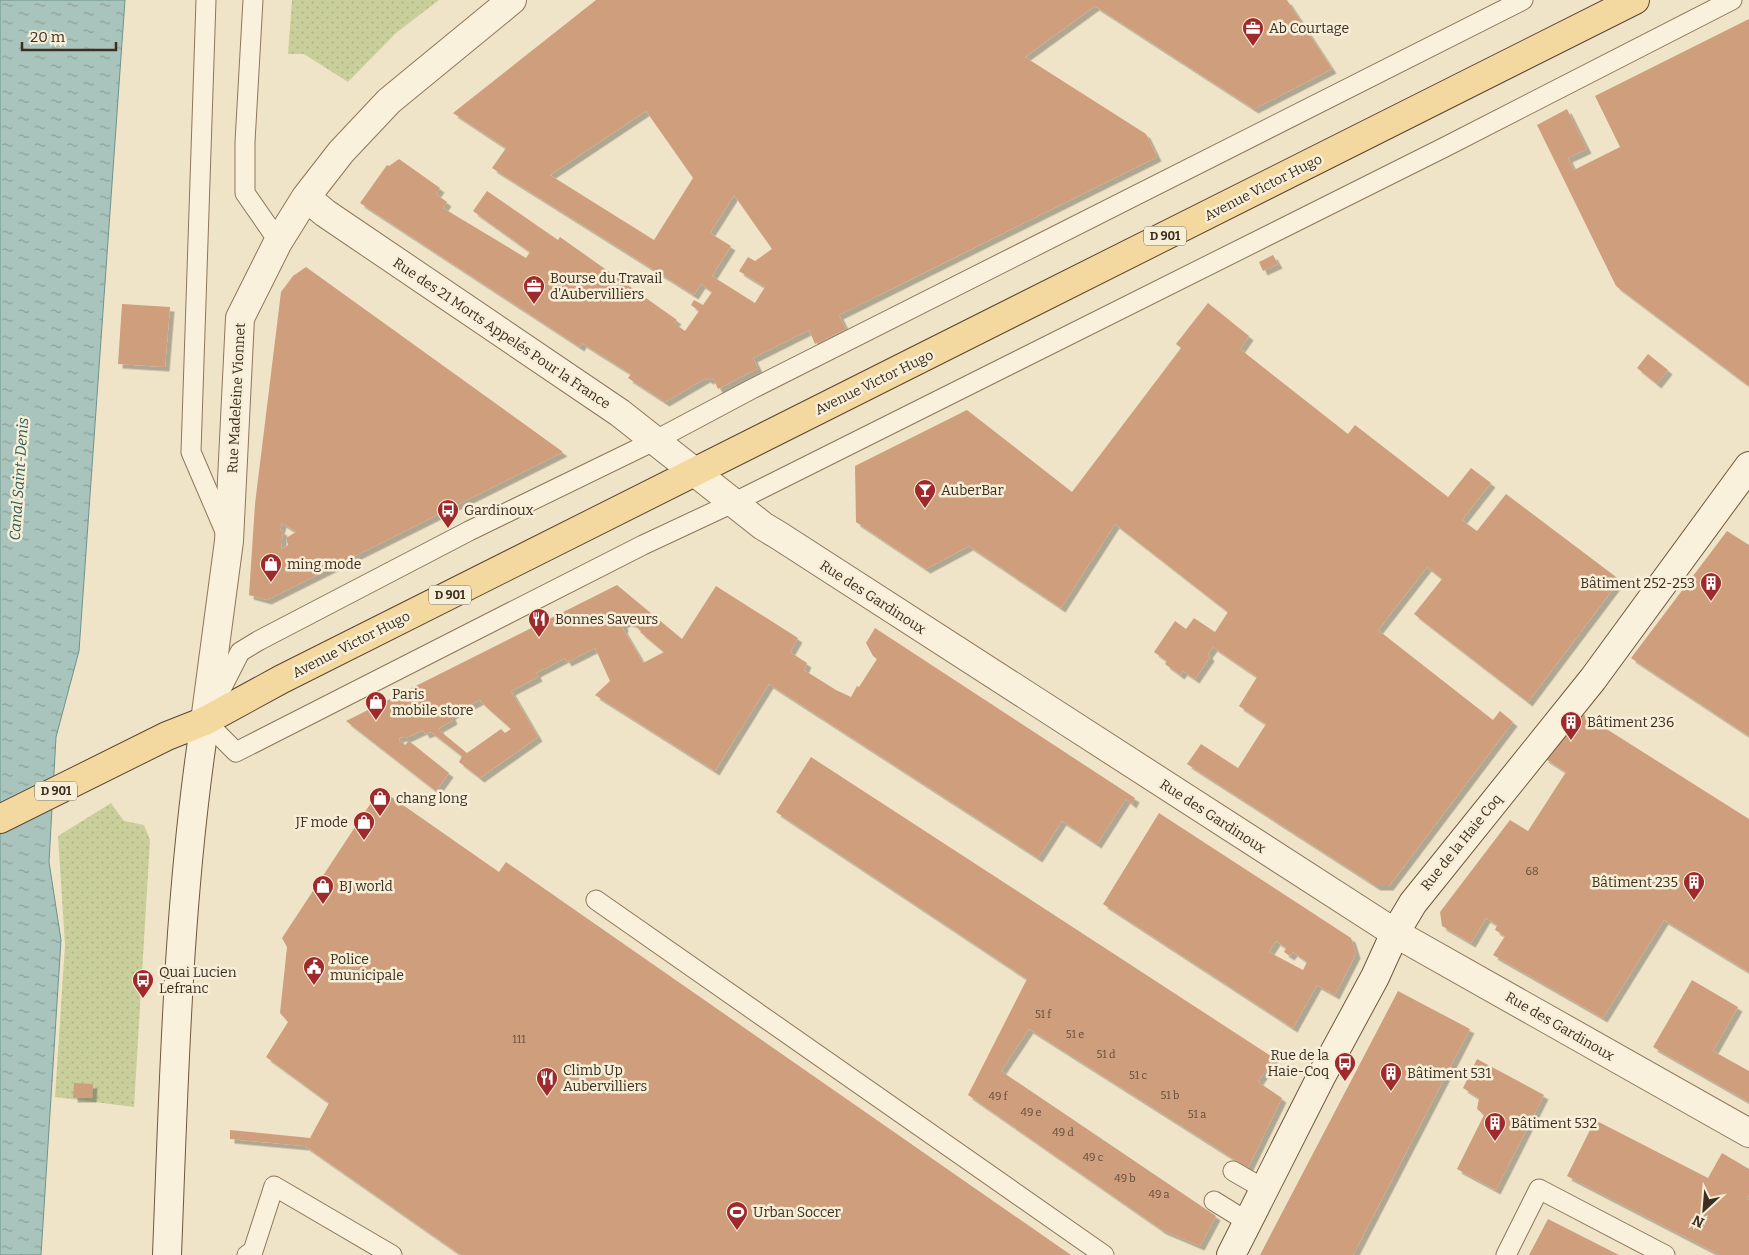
<svg xmlns="http://www.w3.org/2000/svg" width="1749" height="1255" font-family="Bitter,serif">
  <defs>
    <pattern id="grass-dots" width="8" height="8" patternUnits="userSpaceOnUse" patternTransform="scale(1.25)"><rect width="8" height="8" fill="#c9cf9b"/><path d="M2 2h.1M6 6h.1" fill="none" stroke="#aeb285" stroke-width="1.8" stroke-linecap="round"/></pattern>
    <pattern id="water-ripples" width="26" height="14" patternUnits="userSpaceOnUse" patternTransform="scale(1.25)"><rect width="26" height="14" fill="#a9c4bc"/><path d="M2 4q2-2 4 0t4 0M15 11q2-2 4 0t4 0" fill="none" stroke="#8ba098"/></pattern>
    <filter id="shadow"><feDropShadow dx="4.5" dy="4.5" stdDeviation="0" flood-color="#0004"/></filter>
  </defs>
  <rect width="100%" height="100%" fill="#f0e4c8"/>
  <path fill="url(#grass-dots)" d="M 292,0 L 439,0 L 396,33 L 348,82 L 304,54 L 288,54 Z
    M 111,803 L 124,821 L 144,825 L 150,840 L 134,1107 L 55,1097 L 65,945 L 58,836 Z"/>
  <path fill="url(#water-ripples)" stroke="#6f938a" d="M 0,0 L 125,0 L 79,651 L 56,737 L 49,862 L 61,940 L 41,1255 L 0,1255 Z"/>
  <path fill="#cf9f7d" fill-rule="evenodd" filter="url(#shadow)" d="M 596,0 L 1287,0 L 1332,69 L 1254,109 L 1095,6 L 1025,57 L 1146,134 L 1157,157 L 839,315 L 846,329 L 815,344 L 809,330 L 753,358 L 758,368 L 718,389 L 713,378 L 709,380 L 706,378 L 665,402 L 628,378 L 631,374 L 582,343 L 580,347 L 360,203 L 387,165 L 389,166 L 399,159 L 440,188 L 436,194 L 447,202 L 443,208 L 526,258 L 530,252 L 473,211 L 487,191 L 558,240 L 560,237 L 677,320 L 674,323 L 685,331 L 699,311 L 691,305 L 694,300 L 703,305 L 712,292 L 701,284 L 694,295 L 492,168 L 506,148 L 453,113 ZM 646,111 L 693,178 L 654,240 L 550,175 ZM 734,195 L 772,249 L 755,261 L 748,257 L 739,271 L 765,287 L 755,303 L 712,276 L 731,246 L 710,233 Z
    M 1749,19 L 1749,386 L 1616,286 L 1537,125 L 1567,109 L 1587,149 L 1568,158 L 1574,170 L 1620,147 L 1595,96 Z
    M 1273,255 L 1278,264 L 1263,271 L 1259,262 Z
    M 306,267 L 563,452 L 267,600 L 249,595 L 255,504 L 281,292 L 293,276 ZM 282,523 L 296,532 L 286,538 L 288,545 L 281,549 L 283,531 L 280,530 Z
    M 1208,303 L 1249,336 L 1240,349 L 1348,434 L 1355,425 L 1448,497 L 1471,468 L 1491,483 L 1462,520 L 1477,531 L 1506,494 L 1620,580 L 1528,702 L 1414,614 L 1442,579 L 1427,567 L 1378,630 L 1493,720 L 1500,711 L 1513,722 L 1389,886 L 1376,886 L 1187,764 L 1201,744 L 1238,768 L 1266,724 L 1239,706 L 1257,677 L 1213,647 L 1208,654 L 1210,657 L 1195,679 L 1183,671 L 1180,675 L 1165,664 L 1167,661 L 1154,652 L 1175,621 L 1186,629 L 1194,618 L 1215,632 L 1228,612 L 1115,524 L 1061,608 L 969,546 L 926,569 L 856,522 L 855,466 L 967,410 L 1072,492 L 1181,348 L 1176,344 Z
    M 122,304 L 170,307 L 165,367 L 118,364 Z
    M 1648,354 L 1668,370 L 1657,384 L 1637,368 Z
    M 1727,531 L 1749,545 L 1749,736 L 1631,658 Z
    M 617,585 L 682,639 L 716,586 L 798,638 L 790,652 L 807,663 L 804,670 L 836,690 L 851,697 L 857,686 L 859,687 L 877,659 L 873,656 L 866,643 L 875,628 L 1135,798 L 1132,804 L 1126,799 L 1097,844 L 1062,821 L 1038,858 L 769,684 L 715,771 L 595,695 L 610,681 L 595,648 L 567,662 L 565,658 L 536,673 L 538,677 L 511,691 L 538,737 L 480,778 L 459,762 L 462,756 L 431,732 L 425,734 L 423,730 L 406,738 L 400,737 L 399,740 L 405,745 L 409,741 L 449,773 L 436,791 L 346,721 ZM 626,622 L 632,623 L 641,631 L 640,632 L 664,652 L 643,663 L 623,629 L 624,627 L 623,624 ZM 480,700 L 483,704 L 511,729 L 505,733 L 501,729 L 467,753 L 440,731 L 439,728 L 453,720 L 451,715 Z
    M 1578,711 L 1749,819 L 1749,972 L 1664,920 L 1603,1018 L 1493,955 L 1505,936 L 1495,930 L 1497,925 L 1486,918 L 1471,943 L 1442,926 L 1440,912 L 1510,820 L 1528,831 L 1566,772 L 1544,758 Z
    M 811,757 L 1274,1058 L 1258,1082 L 1282,1098 L 1248,1168 L 1029,1029 L 1001,1071 L 1216,1216 L 1200,1246 L 1162,1230 L 968,1095 L 1027,979 L 776,812 Z
    M 380,789 L 499,872 L 506,862 L 1071,1255 L 461,1255 L 305,1146 L 230,1139 L 230,1130 L 310,1138 L 329,1103 L 266,1057 L 288,1022 L 280,1013 L 287,947 L 282,938 Z
    M 1159,813 L 1351,938 L 1356,954 L 1335,995 L 1317,985 L 1293,1028 L 1103,904 ZM 1276,941 L 1286,948 L 1284,952 L 1290,956 L 1293,952 L 1307,962 L 1303,970 L 1269,952 Z
    M 1692,980 L 1738,1007 L 1713,1051 L 1749,1071 L 1749,1102 L 1653,1047 Z
    M 1398,991 L 1470,1029 L 1353,1255 L 1260,1255 Z
    M 1477,1059 L 1544,1095 L 1496,1190 L 1457,1169 L 1484,1115 L 1477,1109 L 1479,1098 L 1463,1088 Z
    M 74,1083 L 93,1084 L 92,1098 L 73,1098 Z
    M 1595,1120 L 1708,1178 L 1722,1153 L 1749,1169 L 1749,1194 L 1747,1199 L 1749,1200 L 1749,1255 L 1720,1255 L 1567,1176 Z
    M 1548,1219 L 1619,1255 L 1529,1255 Z"/>
  <g fill="none" stroke-linecap="round" stroke-linejoin="round">
    <g stroke="#8d765c" stroke-width="21">
      <path id="lane" d="M 206,0 L 191,452 L 227,536
        M 253,0 L 245,142 L 245,193 L 272,232
        M 1523,0 L 750,390 L 656,440 L 469,531 L 258,641 L 240,652 L 205,721 L 236,752 L 643,545 L 735,502 L 1445,147 L 1732,0
        M 596,900 L 1104,1255
        M 1233,1171 L 1264,1189
        M 1214,1201 L 1248,1222
        M 247,1255 L 253,1251 L 274,1186 L 392,1255
        M 1506,1255 L 1539,1189 L 1665,1255"/>
    </g>
    <g stroke="#8d765c" stroke-width="30">
      <path id="street" d="M 306,197 L 325,213 L 620,413 L 763,526 L 778,535 L 1395,933 L 1749,1133
        M 205,721 L 229,541 L 240,318 L 278,242 L 306,197 L 341,152 L 389,101 L 512,0"/>
    </g>
    <g stroke="#6f573f" stroke-width="30">
      <path id="secondary" d="M 167,1255 C 174,1077 178,897 205,721
        M 1231,1255 L 1322,1075 L 1375,977 L 1395,933 L 1413,903 L 1593,679 L 1749,466"/>
    </g>
    <g stroke="#5b4430" stroke-width="30">
      <path id="primary" d="M 0,819 L 167,736 L 205,721 L 282,679 L 1635,0"/>
    </g>
    <use href="#lane" stroke="#faf1dc" stroke-width="19"/>
    <use href="#street" stroke="#faf1dc" stroke-width="28"/>
    <use href="#secondary" stroke="#faf1dc" stroke-width="28"/>
    <use href="#primary" stroke="#f3d9a0" stroke-width="28"/>
  </g>
  <defs>
    <g id="office-pin" transform="scale(1.125)"><path d="M0 17L-7.5 6A9.5 9.5 0 1 1 7.5 6Z" fill="#9e2a2b" stroke="#f7eed8"/><path d="M-6-3h4V-5.5h4V-3h4V5H-6ZM-1-4.5V-3h2v-1.5ZM-6 0V1H6V0Z" fill="#fff"/></g>
    <g id="bar-pin" transform="scale(1.125)"><path d="M0 17L-7.5 6A9.5 9.5 0 1 1 7.5 6Z" fill="#9e2a2b" stroke="#f7eed8"/><path d="M-6-5H6L.8 .8V4.5H3.5V6h-7V4.5H-.8V.8Z" fill="#fff"/></g>
    <g id="bus-pin" transform="scale(1.125)"><path d="M0 17L-7.5 6A9.5 9.5 0 1 1 7.5 6Z" fill="#9e2a2b" stroke="#f7eed8"/><path d="M-5-6H5V4H4V6H2V4H-2V6H-4V4H-5ZM-3.5-4V0h7V-4ZM-3.5 1.2v1.5H-2V1.2ZM2 1.2v1.5H3.5V1.2Z" fill="#fff"/></g>
    <g id="shop-pin" transform="scale(1.125)"><path d="M0 17L-7.5 6A9.5 9.5 0 1 1 7.5 6Z" fill="#9e2a2b" stroke="#f7eed8"/><path d="M-5-2.5h2.3a2.7 3.5 0 0 1 5.4 0H5L5.5 6h-11ZM-1.5-2.5h3a1.5 2.3 0 0 0-3 0Z" fill="#fff"/></g>
    <g id="building-pin" transform="scale(1.125)"><path d="M0 17L-7.5 6A9.5 9.5 0 1 1 7.5 6Z" fill="#9e2a2b" stroke="#f7eed8"/><path d="M-4-6H4V6H1V3H-1V6H-4ZM-2.5-4.3h1.7v1.8h-1.7ZM.8-4.3h1.7v1.8H.8ZM-2.5-1h1.7V.8h-1.7ZM.8-1h1.7V.8H.8Z" fill="#fff"/></g>
    <g id="restaurant-pin" transform="scale(1.125)"><path d="M0 17L-7.5 6A9.5 9.5 0 1 1 7.5 6Z" fill="#9e2a2b" stroke="#f7eed8"/><path d="M-5-6h1v4h1v-4h1v4h1v-4h1v5L-1.5 .5V6h-2V.5L-5-1ZM5-6V6H3V1.5H1.5Q1.5-4 5-6Z" fill="#fff"/></g>
    <g id="civic-pin" transform="scale(1.125)"><path d="M0 17L-7.5 6A9.5 9.5 0 1 1 7.5 6Z" fill="#9e2a2b" stroke="#f7eed8"/><path d="M-.6-6.5H3V-4.5H.6V-3L4-1V1h2V6H-6V1h2V-1L-.6-3ZM-1.2 2.5V6h2.4V2.5Z" fill="#fff"/></g>
    <g id="stadium-pin" transform="scale(1.125)"><path d="M0 17L-7.5 6A9.5 9.5 0 1 1 7.5 6Z" fill="#9e2a2b" stroke="#f7eed8"/><path d="M0-5a6.5 5 0 1 0 0 10a6.5 5 0 1 0 0-10ZM-3.5-1.8h7v3.6h-7Z" fill="#fff"/></g>
  </defs>
  <g fill-rule="evenodd">
    <use href="#office-pin" x="1253" y="28"/>
    <use href="#office-pin" x="534" y="286"/>
    <use href="#bar-pin" x="925" y="490"/>
    <use href="#bus-pin" x="448" y="510"/>
    <use href="#shop-pin" x="271" y="564"/>
    <use href="#building-pin" x="1711" y="583"/>
    <use href="#restaurant-pin" x="539" y="619"/>
    <use href="#shop-pin" x="376" y="702"/>
    <use href="#building-pin" x="1571" y="722"/>
    <use href="#shop-pin" x="380" y="798"/>
    <use href="#shop-pin" x="364" y="822"/>
    <use href="#building-pin" x="1694" y="882"/>
    <use href="#shop-pin" x="323" y="886"/>
    <use href="#civic-pin" x="314" y="967"/>
    <use href="#bus-pin" x="143" y="980"/>
    <use href="#bus-pin" x="1345" y="1063"/>
    <use href="#building-pin" x="1391" y="1073"/>
    <use href="#restaurant-pin" x="547" y="1078"/>
    <use href="#building-pin" x="1495" y="1123"/>
    <use href="#stadium-pin" x="737" y="1212"/>
  </g>
  <g text-anchor="middle" stroke-width="5" stroke-linejoin="round" paint-order="stroke">
    <g font-size="11" fill="#624a37">
      <text x="1532" y="875">68</text>
      <text x="1043" y="1018">51 f</text>
      <text x="1075" y="1038">51 e</text>
      <text x="519" y="1043">111</text>
      <text x="1106" y="1058">51 d</text>
      <text x="1138" y="1079">51 c</text>
      <text x="1170" y="1099">51 b</text>
      <text x="998" y="1100">49 f</text>
      <text x="1031" y="1116">49 e</text>
      <text x="1197" y="1118">51 a</text>
      <text x="1063" y="1136">49 d</text>
      <text x="1093" y="1161">49 c</text>
      <text x="1125" y="1182">49 b</text>
      <text x="1159" y="1198">49 a</text>
    </g>
    <g fill="#f7eed8" stroke="#756857" stroke-width="1">
      <rect x="1144" y="226.5" width="42" height="19" rx="4"/>
      <rect x="429" y="585.5" width="42" height="19" rx="4"/>
      <rect x="35" y="781.5" width="42" height="19" rx="4"/>
    </g>
    <g font-size="12" font-weight="bold" fill="#3d2e20">
      <text x="1165" y="240">D 901</text>
      <text x="450" y="599">D 901</text>
      <text x="56" y="795">D 901</text>
    </g>
    <g font-size="14" fill="#3d2e20" stroke="#f7eed8" text-anchor="start">
      <text x="1269" y="33">Ab Courtage</text>
      <text x="550" y="283">Bourse du Travail<tspan x="550" dy="16">d'Aubervilliers</tspan></text>
      <text x="941" y="495">AuberBar</text>
      <text x="464" y="515">Gardinoux</text>
      <text x="287" y="569">ming mode</text>
      <text x="1695" y="588" text-anchor="end">Bâtiment 252-253</text>
      <text x="555" y="624">Bonnes Saveurs</text>
      <text x="392" y="699">Paris<tspan x="392" dy="16">mobile store</tspan></text>
      <text x="1587" y="727">Bâtiment 236</text>
      <text x="396" y="803">chang long</text>
      <text x="348" y="827" text-anchor="end">JF mode</text>
      <text x="1678" y="887" text-anchor="end">Bâtiment 235</text>
      <text x="339" y="891">BJ world</text>
      <text x="330" y="964">Police<tspan x="330" dy="16">municipale</tspan></text>
      <text x="159" y="977">Quai Lucien<tspan x="159" dy="16">Lefranc</tspan></text>
      <text x="1329" y="1060" text-anchor="end">Rue de la<tspan x="1329" dy="16">Haie-Coq</tspan></text>
      <text x="563" y="1075">Climb Up<tspan x="563" dy="16">Aubervilliers</tspan></text>
      <text x="1407" y="1078">Bâtiment 531</text>
      <text x="1511" y="1128">Bâtiment 532</text>
      <text x="753" y="1217">Urban Soccer</text>
    </g>
    <g font-size="14" fill="#3d2e20" stroke="#f7eed8">
      <text transform="translate(1263 187) rotate(-27)" y="5">Avenue Victor Hugo</text>
      <text transform="translate(502 333) rotate(34)" y="5">Rue des 21 Morts Appelés Pour la France</text>
      <text transform="translate(874 382) rotate(-26)" y="5">Avenue Victor Hugo</text>
      <text transform="translate(236 398) rotate(-87)" y="5">Rue Madeleine Vionnet</text>
      <text transform="translate(873 597) rotate(33)" y="5">Rue des Gardinoux</text>
      <text transform="translate(351 644) rotate(-27)" y="5">Avenue Victor Hugo</text>
      <text transform="translate(1213 816) rotate(33)" y="5">Rue des Gardinoux</text>
      <text transform="translate(1461 842) rotate(-51)" y="5">Rue de la Haie Coq</text>
      <text transform="translate(1560 1026) rotate(30)" y="5">Rue des Gardinoux</text>
    </g>
    <g font-size="15" font-style="italic" fill="#2f5d5a" stroke="#f7eed8">
      <text transform="translate(19 479) rotate(-86)" y="5">Canal Saint-Denis</text>
    </g>
  </g>
  <g transform="translate(1704 1210) rotate(206)" stroke="#f7eed8" stroke-width="4" paint-order="stroke">
  <path d="M0-4L9 19L0 12L-9 19Z" fill="#3d2e20"/>
  <text y="-8" font-size="14" font-weight="bold" text-anchor="middle" fill="#3d2e20">N</text>
  </g>
  <path d="M22 42v8h94v-8" fill="none" stroke="#3d2e20" stroke-width="2.5"/>
  <text x="30" y="42" font-size="15" fill="#3d2e20" stroke="#f7eed8" stroke-width="4" paint-order="stroke">20 m</text>
</svg>
